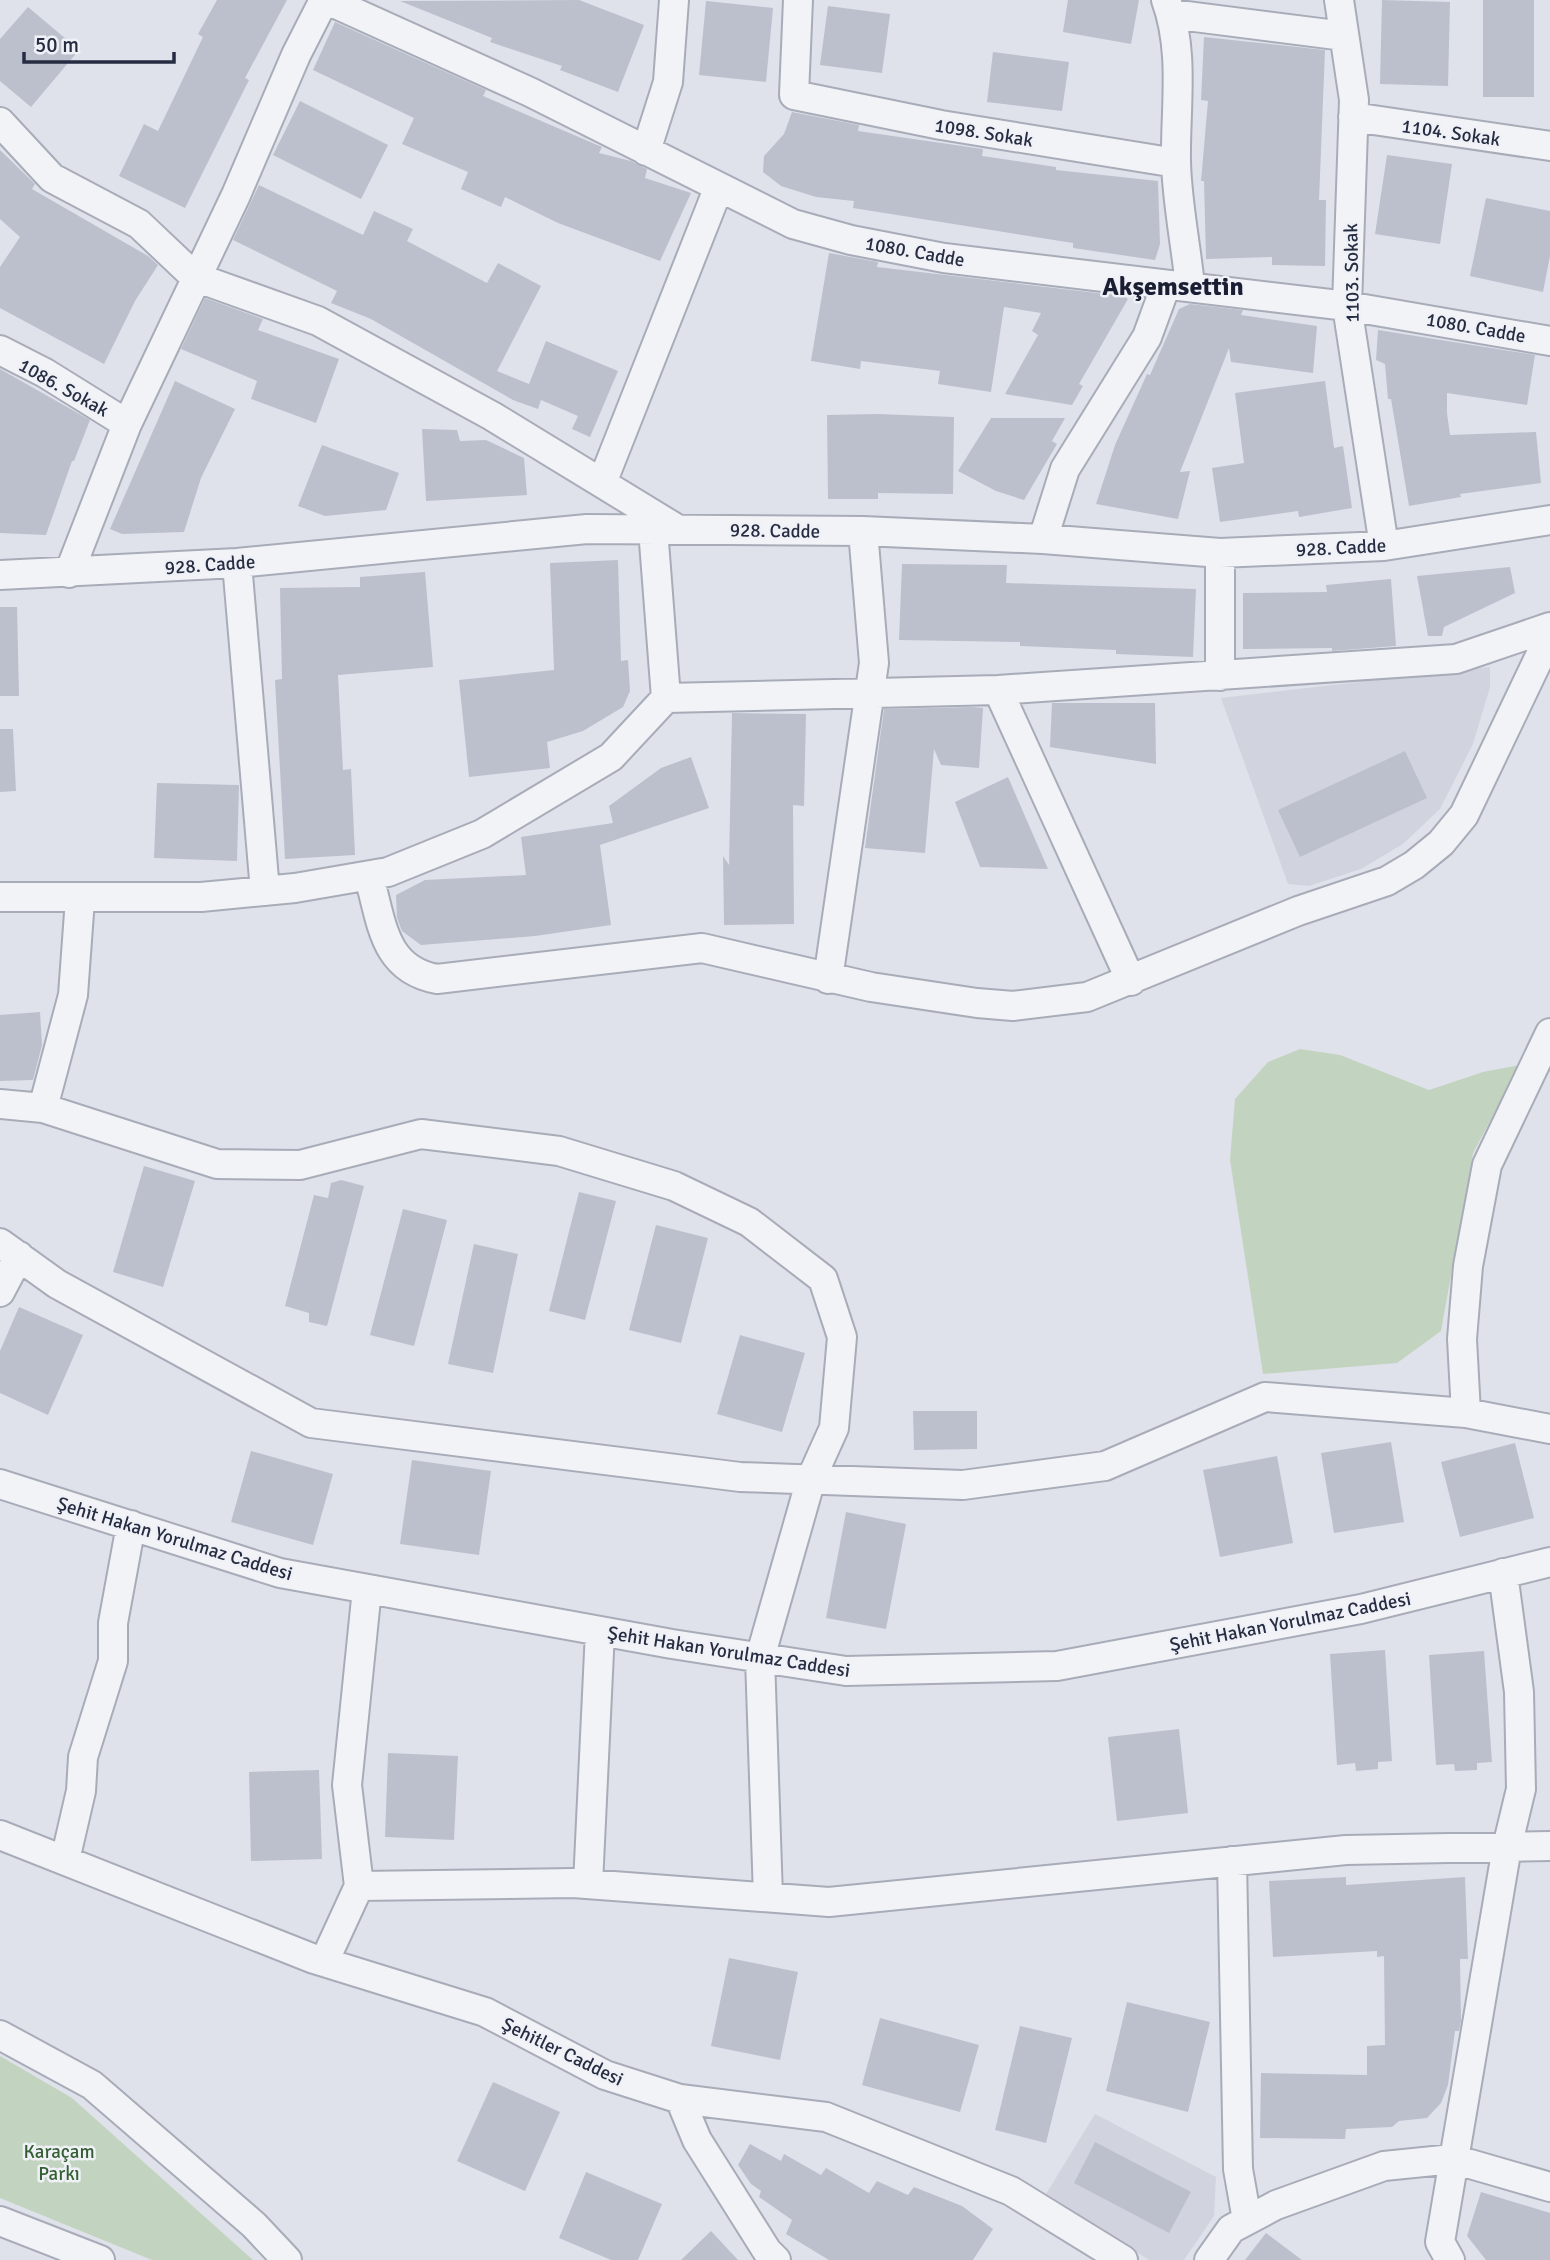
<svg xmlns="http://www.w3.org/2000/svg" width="1550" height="2260" font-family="Signika,sans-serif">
  <rect width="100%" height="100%" fill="#dfe2ea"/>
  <path fill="#d1d4df" d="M 1490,667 L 1490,687 L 1473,744 L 1440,809 L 1403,844 L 1361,869 L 1309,886 L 1288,884 L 1221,698 Z
    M 1095,2114 L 1216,2177 L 1214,2216 L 1184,2260 L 1149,2260 L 1046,2194 Z"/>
  <path fill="#c2d4bf" d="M 1300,1049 L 1340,1055 L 1429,1090 L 1483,1072 L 1520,1065 L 1473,1153 L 1441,1331 L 1397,1363 L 1263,1374 L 1230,1160 L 1235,1099 L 1268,1062 Z
    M 0,2056 L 72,2098 L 253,2260 L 152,2260 L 0,2198 Z"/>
  <path fill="#bcc0cd" d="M 217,0 L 287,0 L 245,78 L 249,80 L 185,208 L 119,176 L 144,124 L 158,131 L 203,37 L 198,34 Z
    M 579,0 L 644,25 L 618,92 L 560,70 L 562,66 L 490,42 L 492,38 L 400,1 Z
    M 1068,0 L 1139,0 L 1131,44 L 1063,32 Z
    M 1382,0 L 1450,2 L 1448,86 L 1380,84 Z
    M 1483,0 L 1534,0 L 1534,97 L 1483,97 Z
    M 706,1 L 773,8 L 766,82 L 699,75 Z
    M 828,6 L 890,14 L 882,73 L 820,65 Z
    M 28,7 L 79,50 L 31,107 L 0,81 L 0,39 Z
    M 335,22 L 486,90 L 483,96 L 602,147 L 599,153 L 631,161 L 647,169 L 645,178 L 691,193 L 660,261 L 558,223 L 505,197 L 501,207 L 461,189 L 468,172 L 402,144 L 414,118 L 313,70 Z
    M 1204,37 L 1325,50 L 1319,200 L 1326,200 L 1325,266 L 1272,265 L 1272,257 L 1206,259 L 1204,181 L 1201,181 L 1208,101 L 1201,100 Z
    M 993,52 L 1069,62 L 1062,111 L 987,102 Z
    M 300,101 L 388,145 L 361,199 L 273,155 Z
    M 792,112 L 859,125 L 858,131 L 983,149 L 982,156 L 1056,167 L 1056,170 L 1158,181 L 1160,244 L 1155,260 L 1073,248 L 1073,243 L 853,208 L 854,201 L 816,197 L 781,186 L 763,172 L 764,156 L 784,134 Z
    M 0,150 L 35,184 L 32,189 L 148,256 L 158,265 L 135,301 L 104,364 L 0,308 L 0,267 L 20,237 L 0,219 Z
    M 1387,155 L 1452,164 L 1440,244 L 1375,234 Z
    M 259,185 L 363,235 L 374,211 L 413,229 L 407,241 L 487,283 L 498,263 L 541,286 L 497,371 L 529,384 L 546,341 L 618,371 L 590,437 L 572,429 L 578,416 L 541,400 L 538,409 L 513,400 L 371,319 L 331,303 L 337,291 L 233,240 Z
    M 1486,198 L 1550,211 L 1550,256 L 1543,292 L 1470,276 Z
    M 829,253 L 878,262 L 877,267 L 1123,296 L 1128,299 L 1079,384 L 1083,386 L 1072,405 L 1005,394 L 1038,335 L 1032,331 L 1041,313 L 1004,307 L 991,392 L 938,384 L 940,371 L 861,361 L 860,369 L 811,361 Z
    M 205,298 L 263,319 L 258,330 L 339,359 L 316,423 L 251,399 L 257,381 L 181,349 Z
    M 1190,304 L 1243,310 L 1241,315 L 1317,326 L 1313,373 L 1231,362 L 1229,348 L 1180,472 L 1190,471 L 1178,519 L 1096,504 L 1115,445 L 1147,374 L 1150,375 L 1179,309 Z
    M 1378,330 L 1535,355 L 1527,405 L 1447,393 L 1447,413 L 1450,435 L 1536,432 L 1541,483 L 1460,494 L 1461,497 L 1409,506 L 1391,399 L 1388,399 L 1385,364 L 1376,360 Z
    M 0,369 L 90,420 L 74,461 L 72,461 L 46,535 L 0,533 Z
    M 175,381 L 235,409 L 201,478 L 184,532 L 122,534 L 110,529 Z
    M 1325,381 L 1334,448 L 1343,446 L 1352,508 L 1299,517 L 1298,511 L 1220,522 L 1212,468 L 1244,463 L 1235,393 Z
    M 878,414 L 954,417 L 953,494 L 878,493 L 878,499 L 828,499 L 827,415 Z
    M 991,418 L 1065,418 L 1052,441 L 1057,444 L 1024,500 L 996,491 L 958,471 Z
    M 422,429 L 457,430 L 460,441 L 486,440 L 524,458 L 527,495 L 426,501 Z
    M 322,445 L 399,473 L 386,510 L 325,516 L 298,506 Z
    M 618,560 L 621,661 L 628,660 L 630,691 L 623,707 L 583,731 L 547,742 L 550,768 L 469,777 L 459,680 L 554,670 L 550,563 Z
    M 902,564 L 1007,565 L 1006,583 L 1196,589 L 1193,657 L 1116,654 L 1116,650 L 1020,646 L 1020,642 L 899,640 Z
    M 1510,567 L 1515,593 L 1444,627 L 1442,636 L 1428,636 L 1417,576 Z
    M 425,572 L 433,667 L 338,675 L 343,770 L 351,769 L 355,855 L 285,859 L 275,680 L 282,679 L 280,588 L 360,587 L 360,577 Z
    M 1391,579 L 1396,646 L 1332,651 L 1332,648 L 1243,649 L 1243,593 L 1327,592 L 1326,585 Z
    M 0,607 L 17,607 L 19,696 L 0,696 Z
    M 1052,703 L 1155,703 L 1156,764 L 1050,747 Z
    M 973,707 L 983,708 L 979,768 L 941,765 L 934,749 L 925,853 L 865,848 L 884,709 Z
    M 732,713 L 806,714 L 804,806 L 793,805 L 794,924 L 724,925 L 723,856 L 729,865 Z
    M 0,729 L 13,729 L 16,791 L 0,792 Z
    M 1405,751 L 1427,798 L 1300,857 L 1278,810 Z
    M 691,757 L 709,808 L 600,845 L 611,925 L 535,936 L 421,945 L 402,931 L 397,918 L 396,895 L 425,880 L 526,875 L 521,837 L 613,823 L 609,806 L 661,768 Z
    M 1008,777 L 1048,869 L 980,867 L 955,802 Z
    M 157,783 L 239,785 L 237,861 L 154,858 Z
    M 40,1012 L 42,1045 L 33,1080 L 0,1081 L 0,1015 Z
    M 144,1166 L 195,1181 L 163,1287 L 113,1272 Z
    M 341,1180 L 364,1186 L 327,1326 L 309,1322 L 309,1313 L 285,1306 L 314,1195 L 328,1198 L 331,1183 Z
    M 579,1192 L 616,1201 L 585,1320 L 549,1311 Z
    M 403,1209 L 447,1220 L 414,1346 L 370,1335 Z
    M 656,1225 L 708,1238 L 681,1343 L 629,1330 Z
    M 474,1244 L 518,1254 L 493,1373 L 448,1364 Z
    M 19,1307 L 83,1335 L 48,1415 L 0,1393 L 0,1351 Z
    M 740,1335 L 805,1353 L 782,1432 L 717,1414 Z
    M 913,1411 L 977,1411 L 977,1449 L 914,1450 Z
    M 1391,1442 L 1404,1522 L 1334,1533 L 1321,1453 Z
    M 1515,1443 L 1534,1518 L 1460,1537 L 1441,1462 Z
    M 251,1451 L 333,1474 L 313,1545 L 231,1522 Z
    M 1277,1456 L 1293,1543 L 1220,1557 L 1203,1470 Z
    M 412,1460 L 491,1471 L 479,1555 L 400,1544 Z
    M 846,1512 L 906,1524 L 886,1629 L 826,1618 Z
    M 1385,1650 L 1392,1761 L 1378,1762 L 1378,1769 L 1356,1771 L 1355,1763 L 1337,1765 L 1330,1654 Z
    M 1484,1651 L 1492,1762 L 1477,1763 L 1477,1770 L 1455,1771 L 1454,1764 L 1436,1765 L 1429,1655 Z
    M 1179,1729 L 1188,1813 L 1117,1821 L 1108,1737 Z
    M 388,1753 L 458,1756 L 454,1840 L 385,1837 Z
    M 319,1770 L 322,1859 L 251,1861 L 249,1772 Z
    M 1346,1877 L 1346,1885 L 1465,1877 L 1468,1959 L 1460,1959 L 1461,2021 L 1459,2031 L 1455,2031 L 1448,2085 L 1441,2103 L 1427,2118 L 1399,2121 L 1392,2127 L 1346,2129 L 1345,2139 L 1260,2138 L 1261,2073 L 1367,2075 L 1367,2046 L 1385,2045 L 1384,1956 L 1377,1957 L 1377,1951 L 1273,1957 L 1269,1881 Z
    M 729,1958 L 798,1972 L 780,2060 L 711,2046 Z
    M 1127,2002 L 1210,2022 L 1188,2112 L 1106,2091 Z
    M 880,2018 L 979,2045 L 960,2112 L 862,2085 Z
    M 1020,2026 L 1072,2038 L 1046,2143 L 995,2130 Z
    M 493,2082 L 560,2112 L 525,2191 L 457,2161 Z
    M 1095,2142 L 1191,2192 L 1169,2233 L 1074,2183 Z
    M 750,2144 L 781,2161 L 784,2154 L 821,2175 L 826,2168 L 869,2193 L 877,2181 L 908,2195 L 914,2187 L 962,2206 L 993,2229 L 973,2260 L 829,2260 L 786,2234 L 792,2220 L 759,2197 L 761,2191 L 751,2184 L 738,2165 Z
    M 586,2172 L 662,2204 L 638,2260 L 611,2260 L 559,2238 Z
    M 1481,2192 L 1550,2213 L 1550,2260 L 1486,2260 L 1467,2236 Z
    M 711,2231 L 738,2260 L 681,2260 Z
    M 1266,2233 L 1302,2260 L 1245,2260 Z"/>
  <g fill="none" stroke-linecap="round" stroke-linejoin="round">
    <g stroke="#a8acb8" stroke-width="32">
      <path id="minor" d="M 327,0 L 530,92 L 793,224 L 851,240 L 944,258 L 1347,306 L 1550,341
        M 798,0 L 794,95 L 941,125 L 1176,163
        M 1166,0 C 1185,52 1175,108 1176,162 C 1177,203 1186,245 1190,286
        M 1339,0 L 1354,100 L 1347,306 L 1384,546
        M 1171,14 L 1344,36
        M 1353,117 L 1550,146
        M 0,122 L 52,178 L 139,224 L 195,277 L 318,321 L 492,416 L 677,529
        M 646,151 L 668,82 L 674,0
        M 0,350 L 45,373 L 127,424
        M 602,483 L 718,189
        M 653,529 L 666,698
        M 1043,539 L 1065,469 L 1147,337 L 1166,285
        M 1220,553 L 1220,676
        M 237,563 L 265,891
        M 69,573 L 127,424 L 236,195 L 296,55 L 324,0
        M 0,575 L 237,563 L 587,529 L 863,531 L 1043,539 L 1220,553 L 1384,546 L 1550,520
        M 998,690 L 1131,981
        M 369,877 C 382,922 383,969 437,979 L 702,948 L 871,987 L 977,1003 L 1013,1006 L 1087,997 L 1298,911 L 1387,881 L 1414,865 L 1441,843 L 1464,815 L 1550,635
        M 0,897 L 201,897 L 295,888 L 388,872 L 482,834 L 611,757 L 666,698 L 998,690 L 1456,659 L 1550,627
        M 828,979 L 874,663 L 863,531
        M 0,1104 L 43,1108 L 217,1164 L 300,1165 L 421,1134 L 559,1151 L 674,1186 L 749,1222 L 823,1279 L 842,1337 L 834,1428 L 811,1479 L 760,1658 L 768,1897
        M 43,1108 L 73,995 L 80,899
        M 0,1243 L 57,1284 L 311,1423 L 740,1477 L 963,1485 L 1105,1466 L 1265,1397 L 1466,1413 L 1550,1429
        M 0,1292 L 19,1256
        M 1466,1413 L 1462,1339 L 1468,1266 L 1487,1165 L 1550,1033
        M 0,1484 L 280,1573 L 672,1644 L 846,1671 L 1057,1666 L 1361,1609 L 1550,1562
        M 0,1835 L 314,1959 L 485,2012 L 605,2075 L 680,2099 L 826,2117 L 1011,2191 L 1123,2260
        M 65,1860 L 81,1791 L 83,1757 L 113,1661 L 113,1623 L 131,1525
        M 1232,1861 L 1238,2169 L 1247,2220
        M 588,1884 L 600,1631
        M 359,1886 L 347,1785 L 367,1589
        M 324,1962 L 359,1886 L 573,1883 L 829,1902 L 1346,1850 L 1550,1846
        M 0,2035 L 92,2085 L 254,2225 L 287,2260
        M 680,2099 L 697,2140 L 767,2251 L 776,2260
        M 0,2221 L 100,2260
        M 1209,2260 L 1231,2229 L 1276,2205 L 1384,2166 L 1453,2159 L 1550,2187
        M 1450,2260 L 1440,2242 L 1507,1847 L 1521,1789 L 1519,1692 L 1503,1573"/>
    </g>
    <use href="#minor" stroke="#f2f3f7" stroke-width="28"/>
  </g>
  <g text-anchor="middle" stroke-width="5" stroke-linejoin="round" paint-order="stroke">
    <g font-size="19" fill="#262d42" stroke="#eff1f7">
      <text transform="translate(984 132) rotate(9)" y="7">1098. Sokak</text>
      <text transform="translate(1451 132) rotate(8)" y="7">1104. Sokak</text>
      <text transform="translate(915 251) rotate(10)" y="7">1080. Cadde</text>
      <text transform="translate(1351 273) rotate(-91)" y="7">1103. Sokak</text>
      <text transform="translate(1476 327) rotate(10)" y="7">1080. Cadde</text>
      <text transform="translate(64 387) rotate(29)" y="7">1086. Sokak</text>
      <text transform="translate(775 530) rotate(1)" y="7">928. Cadde</text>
      <text transform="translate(1341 547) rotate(-3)" y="7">928. Cadde</text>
      <text transform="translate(210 564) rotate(-4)" y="7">928. Cadde</text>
      <text transform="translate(175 1538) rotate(17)" y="7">Şehit Hakan Yorulmaz Caddesi</text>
      <text transform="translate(1290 1621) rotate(-11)" y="7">Şehit Hakan Yorulmaz Caddesi</text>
      <text transform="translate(729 1651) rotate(9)" y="7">Şehit Hakan Yorulmaz Caddesi</text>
      <text transform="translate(563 2051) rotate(26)" y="7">Şehitler Caddesi</text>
    </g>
    <g font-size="19" fill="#345f32" stroke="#eff1f7">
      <text x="59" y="2158">Karaçam<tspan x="59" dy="22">Parkı</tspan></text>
    </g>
    <g font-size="26" font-weight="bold" fill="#191e33" stroke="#eff1f7">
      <text x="1173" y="295">Akşemsettin</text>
    </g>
  </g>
  <path d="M24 52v10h150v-10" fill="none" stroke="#262d42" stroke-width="3.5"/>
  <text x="35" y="52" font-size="21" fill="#262d42" stroke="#eff1f7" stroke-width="5" paint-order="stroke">50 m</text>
</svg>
